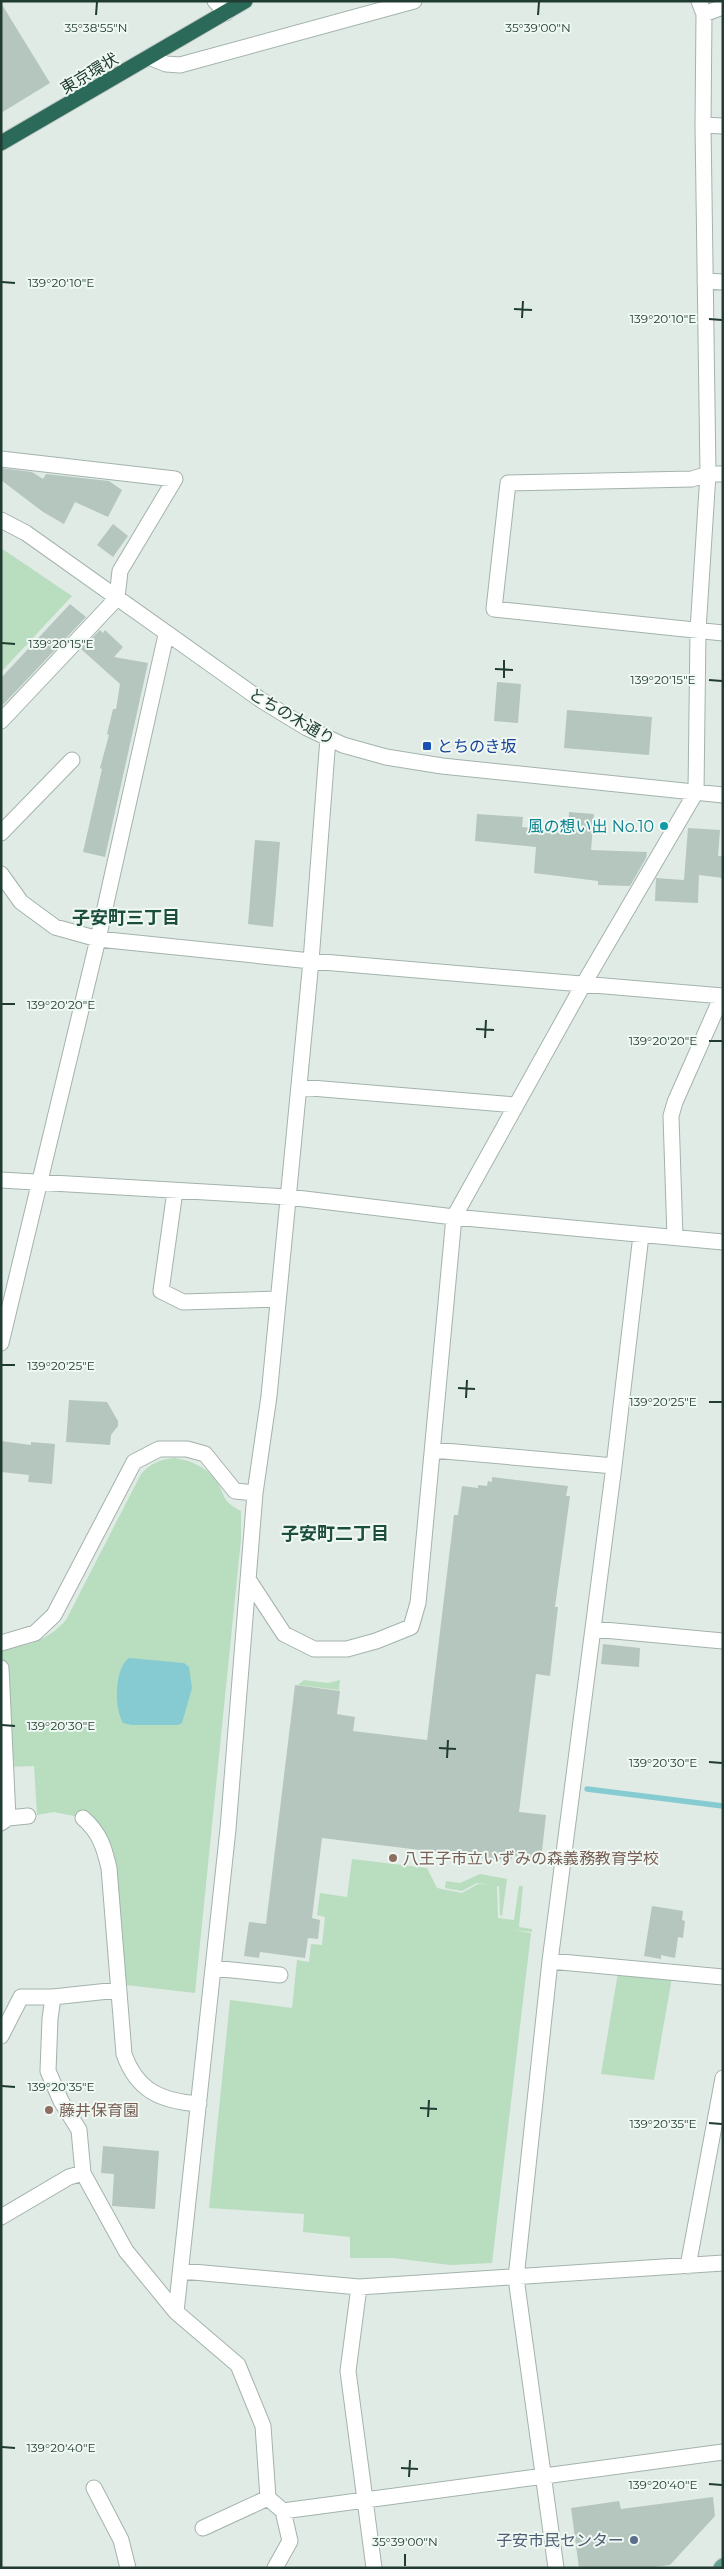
<svg xmlns="http://www.w3.org/2000/svg" width="724" height="2569" font-family="Montserrat,'Noto Sans JP',sans-serif">
  <rect width="100%" height="100%" fill="#e0ebe5"/>
  <path fill="#b8ddbf" d="M 1,548 L 72,596 L 1,672 Z
    M 174,1458 C 189,1460 205,1466 215,1479 C 227,1495 219,1500 241,1511 L 241,1539 L 195,1993 L 117,1984 L 109,1868 L 84,1818 L 54,1812 L 37,1815 L 34,1766 L 6,1767 L 1,1648 C 27,1648 49,1639 66,1620 L 141,1474 C 151,1463 159,1460 174,1458 Z
    M 304,1680 L 328,1683 L 340,1680 L 339,1690 L 298,1685 Z
    M 352,1859 L 427,1868 L 437,1888 L 462,1893 L 478,1884 L 492,1885 L 477,1883 L 462,1891 L 445,1888 L 446,1881 L 460,1883 L 480,1874 L 507,1879 L 502,1916 L 500,1915 L 499,1886 L 497,1886 L 498,1918 L 514,1920 L 513,1926 L 519,1886 L 523,1886 L 519,1927 L 532,1929 L 532,1932 L 513,1930 L 531,1933 L 492,2263 L 450,2265 L 393,2258 L 350,2258 L 350,2237 L 303,2232 L 304,2214 L 209,2208 L 230,2000 L 292,2008 L 297,1960 L 309,1962 L 311,1944 L 322,1945 L 325,1917 L 317,1915 L 320,1893 L 347,1897 Z
    M 619,1967 L 673,1972 L 654,2080 L 601,2074 Z"/>
  <path fill="#86cbd2" d="M 129,1658 L 184,1663 L 189,1667 L 192,1688 L 182,1723 L 178,1725 L 132,1725 L 123,1723 C 114,1708 114,1669 129,1658 Z"/>
  <g fill="none" stroke-linecap="round" stroke-linejoin="round">
    <path stroke="#86cbd2" stroke-width="5.5" d="M 587,1789 L 723,1806"/>
  </g>
  <path fill="#b5c6be" d="M 1,3 L 50,83 L 1,113 Z
    M 1,468 L 32,472 L 43,479 L 46,474 L 109,481 L 122,490 L 108,517 L 75,502 L 64,524 L 43,512 L 1,480 Z
    M 113,524 L 128,536 L 113,557 L 97,545 Z
    M 70,604 L 86,617 L 1,707 L 1,678 Z
    M 100,630 L 103,633 L 105,630 L 123,647 L 114,657 L 148,663 L 105,857 L 83,852 L 102,769 L 100,768 L 109,735 L 107,734 L 113,709 L 116,709 L 120,684 L 81,649 Z
    M 497,682 L 521,684 L 518,723 L 494,721 Z
    M 567,710 L 652,717 L 649,755 L 564,748 Z
    M 569,812 L 594,814 L 591,850 L 647,852 L 646,858 L 630,886 L 598,885 L 598,881 L 534,873 L 536,847 L 475,841 L 477,814 L 523,817 L 522,827 L 568,831 Z
    M 688,828 L 720,830 L 718,856 L 723,856 L 723,878 L 699,875 L 698,903 L 655,901 L 656,878 L 684,880 Z
    M 255,840 L 280,842 L 273,927 L 248,924 Z
    M 69,1400 L 107,1402 L 118,1421 L 118,1426 L 111,1435 L 110,1445 L 66,1442 Z
    M 1,1441 L 31,1445 L 31,1442 L 55,1444 L 52,1484 L 28,1482 L 29,1475 L 1,1472 Z
    M 492,1477 L 568,1486 L 566,1496 L 570,1496 L 555,1607 L 558,1607 L 550,1676 L 536,1674 L 519,1812 L 546,1815 L 541,1860 L 512,1856 L 511,1861 L 322,1838 L 312,1918 L 320,1920 L 318,1939 L 308,1938 L 305,1958 L 260,1952 L 259,1958 L 244,1956 L 249,1922 L 266,1924 L 295,1685 L 340,1691 L 337,1714 L 355,1717 L 353,1731 L 427,1740 L 454,1515 L 458,1515 L 462,1486 L 478,1488 L 478,1485 L 487,1486 L 488,1481 L 492,1482 Z
    M 603,1644 L 640,1648 L 639,1667 L 601,1664 Z
    M 652,1906 L 683,1911 L 682,1920 L 685,1921 L 683,1938 L 678,1937 L 675,1958 L 661,1955 L 661,1959 L 644,1956 Z
    M 103,2146 L 159,2151 L 155,2209 L 112,2206 L 114,2174 L 101,2173 Z
    M 713,2497 L 715,2516 L 670,2565 L 647,2568 L 579,2568 L 571,2508 L 619,2501 L 621,2509 Z"/>
  <g fill="none" stroke-linecap="round" stroke-linejoin="round">
    <g stroke="#a3b3ac" stroke-width="17">
      <path id="minor" d="M 215,1 L 226,13
        M 704,14 L 723,7
        M 149,57 L 166,64 L 180,65 L 414,1
        M 703,125 L 723,126
        M 705,281 L 723,282
        M 1,459 L 175,479 L 120,571 L 117,598 L 1,721
        M 723,474 L 708,474 L 692,479 L 508,483 L 494,609 L 723,633
        M 1,520 L 26,533 L 261,700 L 307,728 L 343,745 L 386,757 L 442,766 L 723,795
        M 1,833 L 72,760
        M 1,874 L 21,902 L 55,927 L 98,939 L 311,961 L 723,996
        M 299,1087 L 515,1105
        M 1,1180 L 288,1197 L 454,1217 L 723,1242
        M 175,1191 L 161,1291 L 183,1302 L 278,1299
        M 675,1237 L 671,1116 L 675,1102 L 722,996
        M 1,1343 L 98,939 L 166,635
        M 433,1450 L 614,1466
        M 248,1579 L 284,1634 L 314,1649 L 347,1649 L 376,1641 L 411,1627 L 418,1603 L 454,1217 L 583,985 L 696,792 L 698,630 L 708,474 L 703,125 L 704,14 L 699,1
        M 593,1629 L 723,1641
        M 1,1643 L 35,1633 L 54,1615 L 134,1462 L 159,1449 L 187,1449 L 205,1454 L 235,1491 L 255,1493
        M 1,1668 L 8,1818 L 1,1823
        M 8,1818 L 28,1816
        M 83,1818 C 100,1833 104,1847 109,1868 L 124,2054 C 137,2091 161,2101 199,2104
        M 550,1961 L 723,1977
        M 213,1968 L 280,1975
        M 53,1997 L 50,2019 L 48,2071 L 61,2101 L 79,2130 L 83,2173 L 126,2251 L 176,2312 L 238,2365 L 263,2426 L 268,2498 L 283,2511 L 290,2541 L 275,2568
        M 1,2036 L 21,1997 L 53,1997 L 118,1990
        M 1,2217 L 69,2177 L 83,2173
        M 688,2266 L 723,2078
        M 182,2271 L 359,2287 L 723,2263
        M 359,2287 L 348,2371 L 374,2568
        M 176,2312 L 228,1829 L 255,1493 L 269,1396 L 311,961 L 328,738
        M 94,2488 L 121,2540 L 128,2568
        M 283,2511 L 723,2452
        M 203,2528 L 268,2498
        M 556,2568 L 516,2278 L 550,1961 L 614,1466 L 641,1235"/>
    </g>
    <g stroke="#c1c8c6" stroke-width="17">
      <path id="major" d="M 721,2568 L 723,2566"/>
    </g>
    <g stroke="#c1c8c6" stroke-width="17">
      <path id="highway" d="M 1,143 L 245,1"/>
    </g>
    <use href="#minor" stroke="#fff" stroke-width="15"/>
    <use href="#major" stroke="#63a28e" stroke-width="15"/>
    <use href="#highway" stroke="#2b6958" stroke-width="15"/>
  </g>
  <path fill="none" stroke="#203c32" stroke-width="2" d="M 96,15 L 97,2M 538,15 L 539,2M 2,282 L 15,283M 514,309 L 532,310M 522,318 L 523,301M 709,319 L 722,320M 2,643 L 15,644M 495,669 L 513,670M 504,678 L 504,660M 709,680 L 722,681M 2,1004 L 15,1004M 476,1029 L 494,1030M 485,1038 L 486,1020M 709,1041 L 722,1041M 2,1365 L 15,1365M 458,1388 L 475,1389M 466,1398 L 467,1380M 709,1402 L 722,1402M 2,1725 L 15,1726M 439,1748 L 456,1749M 447,1758 L 448,1740M 709,1762 L 722,1763M 2,2086 L 15,2087M 420,2108 L 437,2109M 428,2117 L 429,2100M 709,2123 L 722,2124M 2,2447 L 15,2448M 401,2468 L 418,2469M 409,2477 L 410,2460M 709,2484 L 722,2485M 405,2566 L 405,2554"/>
  <rect fill="#1a4fb4" stroke="#f0f8f3" stroke-width="2" x="422" y="741" width="10" height="10" rx="2.5"/>
  <circle fill="#0f9aa8" stroke="#f0f8f3" stroke-width="2" cx="664" cy="826" r="5"/>
  <g fill="#8d6e63" stroke="#f0f8f3" stroke-width="2">
    <circle cx="393" cy="1858" r="5"/>
    <circle cx="49" cy="2110" r="5"/>
  </g>
  <circle fill="#5c6f8a" stroke="#f0f8f3" stroke-width="2" cx="634" cy="2540" r="5"/>
  <g text-anchor="middle" stroke-width="4" stroke-linejoin="round" paint-order="stroke">
    <g font-size="16" fill="#203c32" stroke="#f0f8f3">
      <text transform="translate(89 73) rotate(-31)" y="6">東京環状</text>
      <text transform="translate(292 716) rotate(30)" y="6">とちの木通り</text>
    </g>
    <g font-size="16" fill="#164399" stroke="#f0f8f3" text-anchor="start">
      <text x="437" y="752">とちのき坂</text>
    </g>
    <g font-size="16" fill="#0d838f" stroke="#f0f8f3" text-anchor="end">
      <text x="654" y="832">風の想い出 No.10</text>
    </g>
    <g font-size="16" fill="#785e54" stroke="#f0f8f3" text-anchor="start">
      <text x="403" y="1864">八王子市立いずみの森義務教育学校</text>
      <text x="59" y="2116">藤井保育園</text>
    </g>
    <g font-size="16" fill="#4e5e75" stroke="#f0f8f3" text-anchor="end">
      <text x="624" y="2546">子安市民センター</text>
    </g>
    <g font-size="18" font-weight="bold" fill="#1c4e3e" stroke="#f0f8f3">
      <text x="126" y="924">子安町三丁目</text>
      <text x="335" y="1540">子安町二丁目</text>
    </g>
  </g>
  <g font-size="12" text-anchor="middle" fill="#203c32" stroke="#f0f8f3" stroke-width="4" stroke-linejoin="round" paint-order="stroke">
    <text x="96" y="32">35°38'55"N</text>
    <text x="538" y="32">35°39'00"N</text>
    <text x="61" y="287">139°20'10"E</text>
    <text x="663" y="323">139°20'10"E</text>
    <text x="61" y="648">139°20'15"E</text>
    <text x="663" y="684">139°20'15"E</text>
    <text x="61" y="1009">139°20'20"E</text>
    <text x="663" y="1045">139°20'20"E</text>
    <text x="61" y="1370">139°20'25"E</text>
    <text x="663" y="1406">139°20'25"E</text>
    <text x="61" y="1730">139°20'30"E</text>
    <text x="663" y="1767">139°20'30"E</text>
    <text x="61" y="2091">139°20'35"E</text>
    <text x="663" y="2128">139°20'35"E</text>
    <text x="61" y="2452">139°20'40"E</text>
    <text x="663" y="2489">139°20'40"E</text>
    <text x="405" y="2546">35°39'00"N</text>
  </g>
  <rect width="724" height="2569" fill="none" stroke="#203c32" stroke-width="5"/>
</svg>
